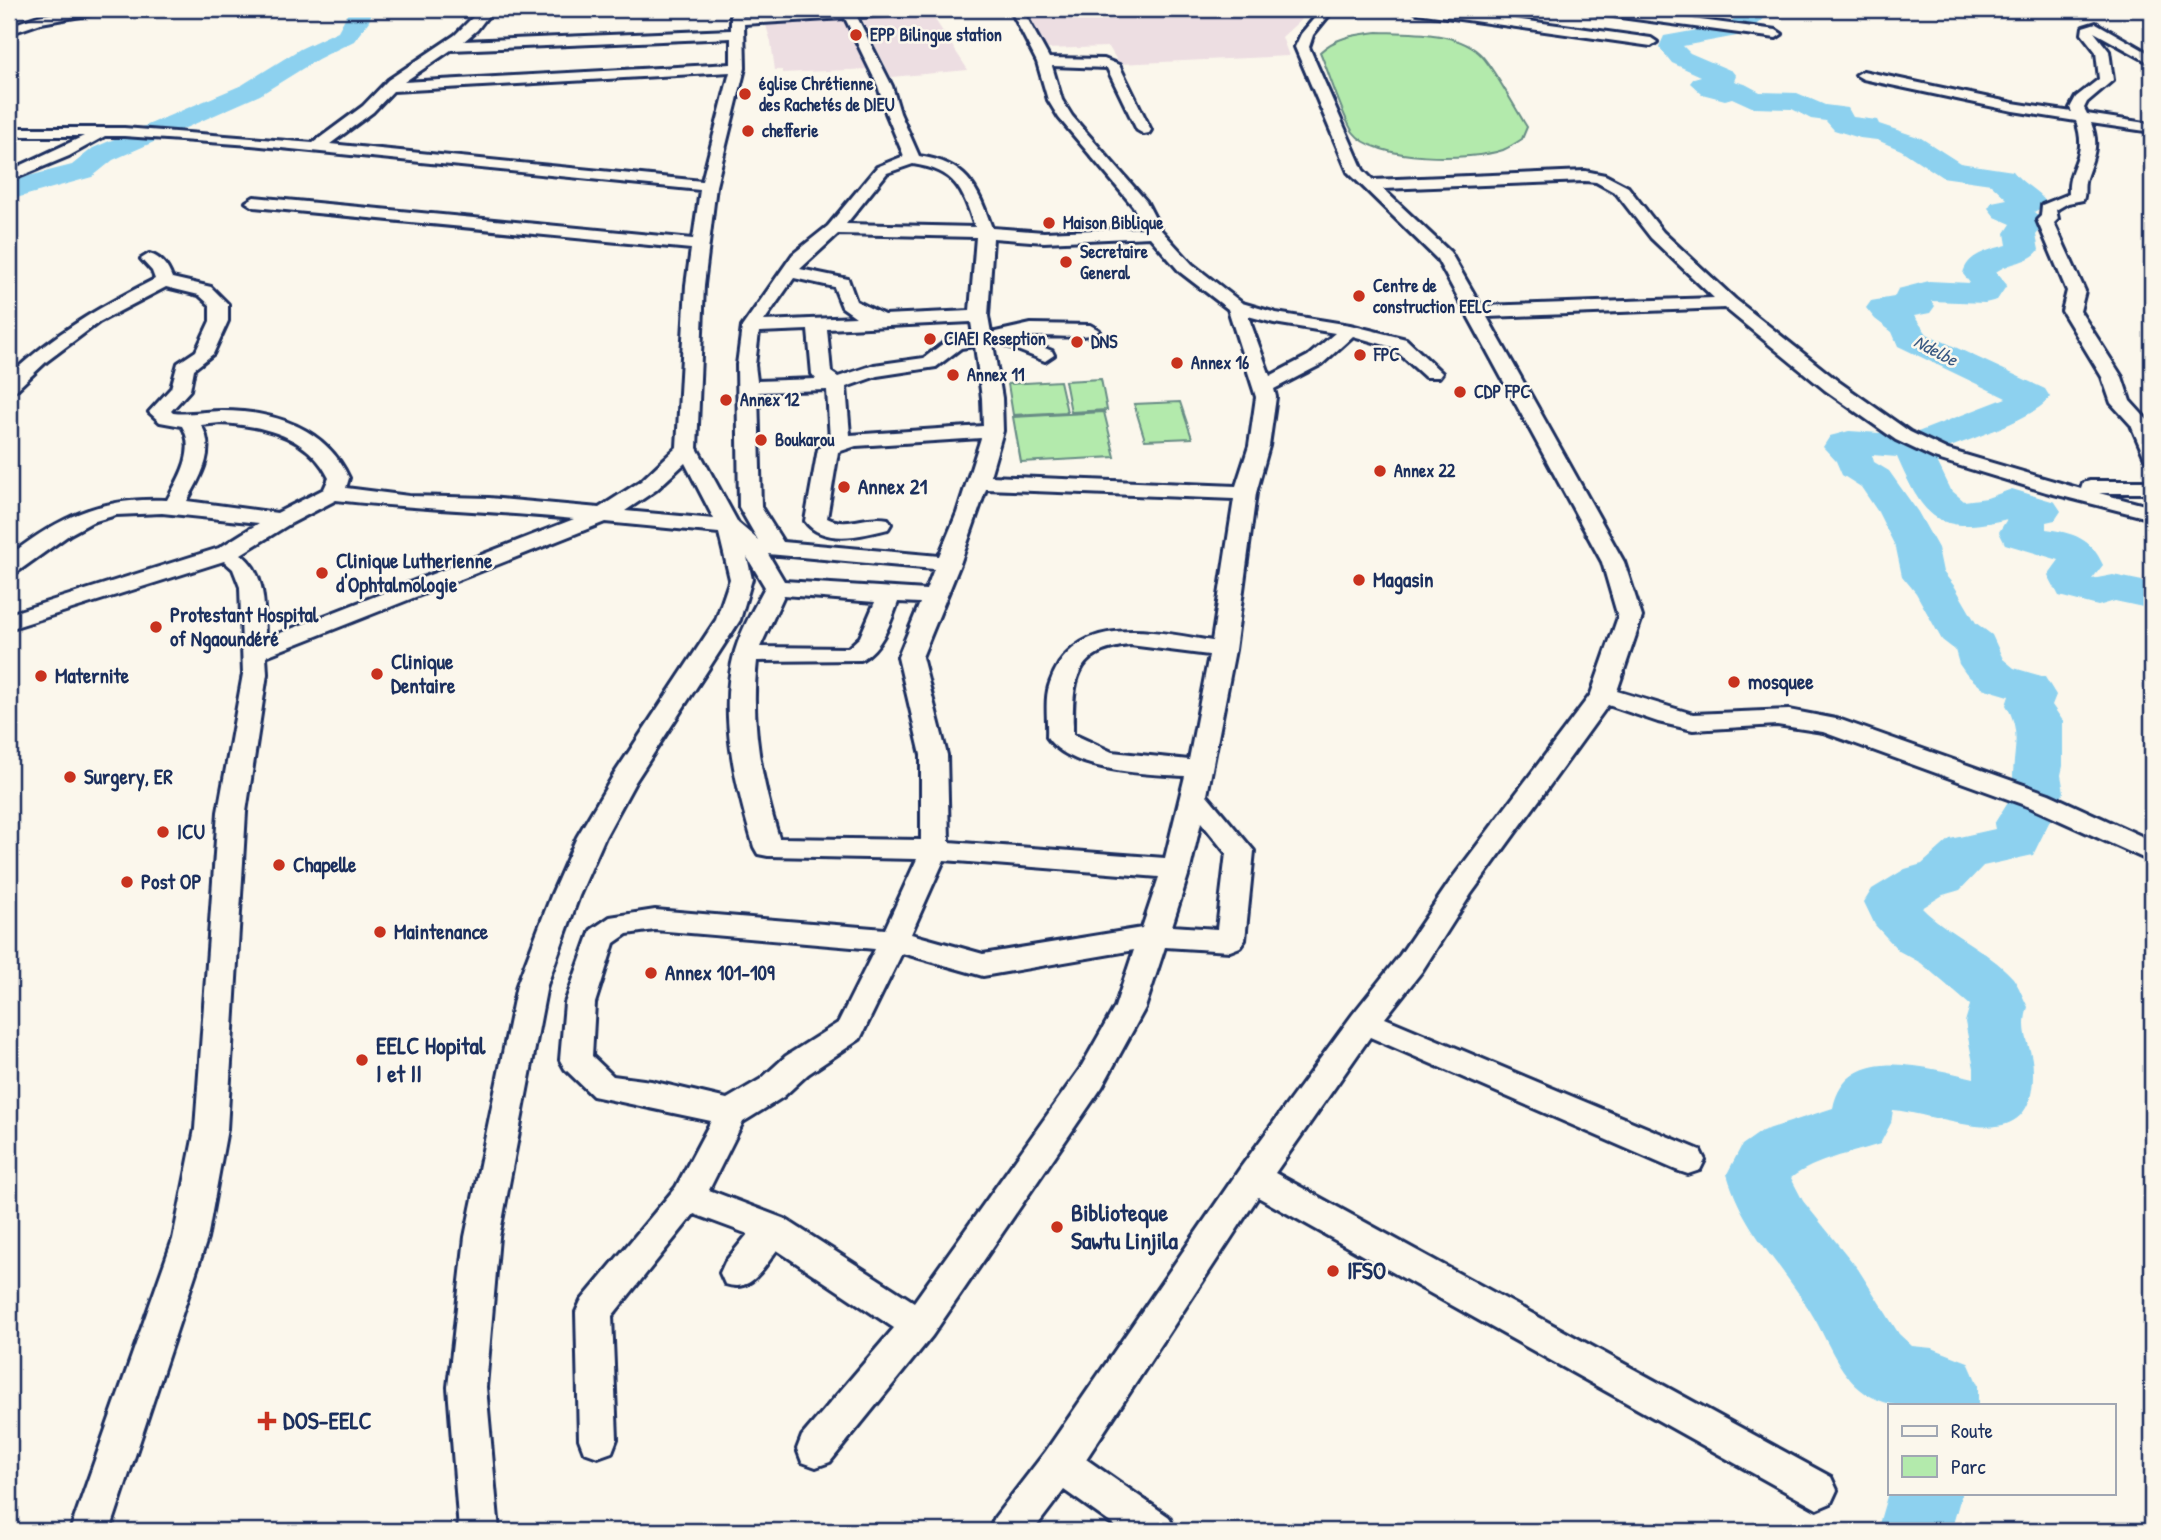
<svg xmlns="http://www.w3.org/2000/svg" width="2161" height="1540" font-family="'Patrick Hand',sans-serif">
  <rect width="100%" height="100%" fill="#fbf7ec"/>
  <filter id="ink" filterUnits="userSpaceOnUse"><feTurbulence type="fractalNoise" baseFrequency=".0143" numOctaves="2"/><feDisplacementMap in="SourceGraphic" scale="14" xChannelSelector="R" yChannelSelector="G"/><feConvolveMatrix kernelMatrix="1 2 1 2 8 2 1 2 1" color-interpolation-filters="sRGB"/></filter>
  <g filter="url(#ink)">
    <path fill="#eddee2" d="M 1027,9 L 1258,9 L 1306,15 L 1282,37 L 1289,56 L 1119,64 L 1109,47 L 1045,49 Z
      M 930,12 L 968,70 L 891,77 L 861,17 Z
      M 847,18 L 872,69 L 782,73 L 782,70 L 775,70 L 771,42 L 765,22 Z"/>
    <path fill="#b3eaac" stroke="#678c85" stroke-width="2" d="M 1378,32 C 1409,33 1454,31 1479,53 C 1492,64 1516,110 1527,127 L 1522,139 C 1516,143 1510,147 1503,150 C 1471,161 1375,162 1353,132 C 1343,118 1328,70 1320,52 C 1337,36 1356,35 1378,32 Z
      M 1101,379 L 1107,410 L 1071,412 L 1065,381 Z
      M 1060,381 L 1067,412 L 1013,415 L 1008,384 Z
      M 1180,402 L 1192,438 L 1145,440 L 1134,404 Z
      M 1104,412 L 1115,457 L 1021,462 L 1013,417 Z"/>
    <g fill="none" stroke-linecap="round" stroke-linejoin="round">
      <path fill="#8dd1ef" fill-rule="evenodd" d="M 350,9 L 373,9 L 369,21 L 354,41 L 318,59 L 260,95 L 113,160 L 92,177 L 9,200 L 9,181 L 72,165 L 93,148 L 242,85 L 300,49 L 338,31 Z
        M 1749,9 L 1777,9 L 1742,35 L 1683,46 L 1690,53 L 1732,71 L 1736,76 L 1734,81 L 1745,84 L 1760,92 L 1797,93 L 1825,105 L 1848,108 L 1853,117 L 1877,120 L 1879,124 L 1921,138 L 1960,163 L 2013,171 C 2022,184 2037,189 2046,202 L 2041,208 L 2034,212 L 2046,223 L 2036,235 L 2039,250 C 2030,263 2009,262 1996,272 L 2007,285 L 1997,300 L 1985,303 L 1931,301 L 1935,306 L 1930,313 L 1914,316 L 1927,334 L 2045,389 L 2050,397 C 2035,419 1963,442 1936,452 L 1934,455 L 1951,490 L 1964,501 L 1987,498 L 2012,489 L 2055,502 L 2061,511 L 2055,520 L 2046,522 L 2046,529 C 2074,533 2091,538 2103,565 L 2092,579 L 2113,575 L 2152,583 L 2152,609 L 2115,601 L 2098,606 L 2059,596 L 2048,575 L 2059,560 L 2005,544 L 1999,532 L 2007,519 C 1937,536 1924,518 1897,457 L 1872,455 L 1874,462 L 1889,471 L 1918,512 L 1938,548 L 1943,572 L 1955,587 L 1976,623 L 1992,635 L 2003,659 L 2014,668 L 2045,677 L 2056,695 L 2052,705 L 2063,721 L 2063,766 L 2061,775 L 2064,792 L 2033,855 L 1983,866 L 1960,890 L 1943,895 L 1922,908 C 1949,935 1987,949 2013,978 C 2019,986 2023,998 2028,1007 C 2019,1034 2033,1046 2033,1071 C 2035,1162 1947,1115 1893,1110 L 1891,1123 L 1880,1144 C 1850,1154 1816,1159 1791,1178 L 1803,1201 L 1858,1269 L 1899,1334 L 1912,1346 L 1932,1348 L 1968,1362 L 1978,1385 L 1978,1405 C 1945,1405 1902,1413 1872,1397 C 1840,1381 1828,1339 1810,1311 C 1781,1263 1743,1231 1727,1174 L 1742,1145 L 1762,1131 L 1833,1108 C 1846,1042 1928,1068 1974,1078 L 1974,1068 L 1965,1022 L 1970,1005 L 1921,963 L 1899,951 L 1875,925 L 1864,902 L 1872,889 L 1905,869 L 1922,864 L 1950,839 L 1995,829 L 1994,824 L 2014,792 C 2009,759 2025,736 2006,705 L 2009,696 L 1982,688 L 1966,674 L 1959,664 L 1955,650 L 1942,640 L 1916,593 L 1902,576 L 1896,548 L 1878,512 L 1861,487 L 1842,475 L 1836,461 L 1823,447 L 1830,436 L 1849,431 L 1910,435 L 2006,398 L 1898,346 L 1892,332 L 1875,319 L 1866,308 L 1871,301 L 1894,297 L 1898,289 L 1929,281 L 1970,283 L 1963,274 C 1967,254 1989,250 2007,245 L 2005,233 L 2011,224 L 1995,217 L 1988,208 L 1992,202 L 2007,199 L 1991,184 L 1942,177 L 1901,150 L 1877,140 L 1860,138 L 1834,130 L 1826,121 L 1811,119 L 1792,109 L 1754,108 L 1732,98 L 1725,100 L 1702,94 L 1690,83 L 1694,78 L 1701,76 L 1672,63 L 1659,47 L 1664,36 L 1725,25 Z
        M 1890,1486 L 1890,1493 L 1962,1493 L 1951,1531 L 1877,1531 Z"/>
      <g stroke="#1b2f5e" stroke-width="6">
        <path id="minor" d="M 79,9 L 104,9 L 98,13 L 41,23 L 9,34 L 9,26 L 38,16 Z
          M 481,9 L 493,9 L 477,30 L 464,41 L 731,30 L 731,9 L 743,9 L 743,17 L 872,9 L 930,9 L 924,13 L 857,17 L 892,86 L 900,113 L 919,156 C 967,164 976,184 992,228 L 1044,232 L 1144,228 L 1133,206 L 1059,118 L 1048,100 L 1037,62 L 1010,9 L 1022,9 L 1049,58 L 1104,59 L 1119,65 L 1151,130 L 1149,133 L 1144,134 L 1137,130 L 1107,68 L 1052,66 L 1062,100 L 1072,116 L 1146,201 L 1161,230 L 1192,264 L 1242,303 L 1276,313 L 1350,325 L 1406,339 L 1442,373 L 1439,377 L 1425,377 L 1392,347 L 1353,336 L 1322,364 L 1274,389 L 1276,397 L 1269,446 L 1256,493 L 1235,650 L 1207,795 L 1254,851 L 1245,940 L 1240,947 L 1230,951 L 1165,947 L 1145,1008 L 1102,1087 L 932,1336 L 830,1462 L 816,1467 L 802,1462 L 797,1449 L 802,1436 L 894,1328 L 777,1250 C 762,1269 752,1293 725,1284 L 720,1273 L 725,1262 L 748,1234 L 694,1214 L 612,1316 L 617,1439 L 612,1452 L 598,1457 L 584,1452 L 579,1439 L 576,1312 L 581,1301 L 676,1187 L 711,1121 L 593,1096 L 565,1069 L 560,1060 L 565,1003 L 591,930 L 610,917 L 655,910 L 885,929 L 917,859 L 768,856 L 758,854 L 754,847 C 736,786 717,713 735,651 C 742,628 754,608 765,587 L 747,557 L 752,579 L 740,620 L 635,782 L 605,837 L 579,896 L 547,985 L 499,1237 L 486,1387 L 499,1531 L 459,1531 L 448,1387 L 465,1237 L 517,985 L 551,896 L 577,837 L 613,776 L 716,620 L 730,579 L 719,533 L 605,522 L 266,656 L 267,674 L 246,812 L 227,1129 L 207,1239 L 110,1531 L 70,1531 L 173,1239 L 195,1129 L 218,812 L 243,674 L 240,587 L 233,569 L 224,561 L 9,629 L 9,614 L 219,548 L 259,523 L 162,513 L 116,515 L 92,522 L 70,534 L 17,572 L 9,574 L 9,556 C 59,517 101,497 167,500 C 179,479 197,450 182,426 L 160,422 L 149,412 L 171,388 L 178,363 L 196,351 L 210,321 L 210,305 L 199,295 L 166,287 L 99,322 L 47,361 L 16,390 L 9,392 L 9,376 C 56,332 98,308 155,279 L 152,271 L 141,259 L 149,254 C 161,257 168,267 172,278 L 211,287 L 228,304 L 228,321 L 213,354 L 194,369 L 190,390 L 171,411 L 173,413 C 190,415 205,411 222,411 C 274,411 326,428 349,478 L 346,488 L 409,496 L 489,498 L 599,508 L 641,481 L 677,447 L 686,285 L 691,249 L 254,207 L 246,202 L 254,197 L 693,239 L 700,190 L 251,145 L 124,136 L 105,136 L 69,156 L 9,181 L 9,171 L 84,136 L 9,136 L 9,128 L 124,128 L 313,143 L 363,106 L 388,80 L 455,35 ZM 845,18 L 878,86 L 886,113 L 904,156 L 877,167 L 828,226 L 793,254 L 742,327 L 737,365 L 739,507 L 758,540 L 738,523 L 697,448 L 704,285 L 716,186 L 745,68 L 744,24 ZM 731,38 L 731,64 L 404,82 L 451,50 ZM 730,72 L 702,181 L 330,144 L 373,112 L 393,91 ZM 913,164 C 956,171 962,188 975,227 L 846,224 L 887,173 ZM 838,234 L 976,237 L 970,311 L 884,315 L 856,301 L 848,279 L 800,269 ZM 1150,237 L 1180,272 L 1228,309 L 1256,397 L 1249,446 L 1236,486 L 990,476 L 1003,431 L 1002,398 L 993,344 L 1000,343 L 1045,361 L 1054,355 L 1052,351 L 1020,338 C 1039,333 1089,342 1099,330 L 1090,325 L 1031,324 L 991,333 L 988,316 L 993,238 L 1044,242 ZM 794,278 L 834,287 L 842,307 L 856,317 L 764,321 ZM 1248,316 L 1274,323 L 1335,333 L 1308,356 L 1270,376 ZM 971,322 L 973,335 L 949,339 L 924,358 L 874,365 L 838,377 L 831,372 L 827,329 ZM 808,330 L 812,374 L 816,379 L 757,381 L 755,365 L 759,332 ZM 975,346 L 982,398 L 983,426 L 850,435 L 846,387 L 877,376 L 936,367 L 961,348 ZM 827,390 L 830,440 L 818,449 L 805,521 C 823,546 864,535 888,529 L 891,524 L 888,519 C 867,514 848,529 827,518 L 838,452 L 856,446 L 981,438 L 957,513 L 939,556 L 783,542 L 761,507 L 758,392 ZM 220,423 C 263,425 309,436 329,478 L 324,489 L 277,513 L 187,501 C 200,478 217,450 201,425 ZM 685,463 L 714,519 L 625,511 L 656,490 ZM 986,489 L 1234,499 L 1212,641 C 1155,632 1075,611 1050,683 C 1044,699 1048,720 1047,737 C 1070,772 1147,774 1185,776 L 1165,858 L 949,842 L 947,755 L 922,657 L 960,564 ZM 336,500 C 415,509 494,511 574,519 L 265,639 C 264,609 267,574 241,554 L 288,525 ZM 768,554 L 934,569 L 926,590 L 784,581 ZM 784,595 L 875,602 L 860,637 L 848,648 L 760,647 ZM 898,602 L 920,603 L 898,657 L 921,755 L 921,840 L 779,838 C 761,780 750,722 757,661 L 861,660 C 882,648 890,624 898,602 ZM 1130,645 L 1209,655 L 1189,760 L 1112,752 L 1073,734 C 1073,684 1071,651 1130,645 ZM 1201,822 L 1226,853 L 1217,929 L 1172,926 L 1190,869 ZM 944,860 L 1159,877 L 1142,928 L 983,954 L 911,934 ZM 655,930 L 875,949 L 838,1023 L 786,1056 L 761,1079 L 727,1099 L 651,1081 L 613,1076 L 592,1056 L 595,1003 L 614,943 L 627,934 ZM 1134,950 L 1115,1007 L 1080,1069 L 914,1302 L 785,1219 L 709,1190 L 743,1122 L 783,1097 L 808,1074 L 860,1039 L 902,953 L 983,976 Z
          M 1322,9 L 1334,9 L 1313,35 L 1309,47 L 1363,170 L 1373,180 L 1585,171 L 1605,175 L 1628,187 L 1663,232 L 1735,299 L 1839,382 L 1910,432 L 1948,450 L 2081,489 L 2083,483 L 2090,481 L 2152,481 L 2152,493 L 2099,493 L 2152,507 L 2152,519 L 2046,492 L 1934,458 L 1896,440 L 1825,390 L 1725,308 L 1487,317 L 1624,562 L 1642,617 L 1617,691 L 1693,714 L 1789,710 L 1841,720 L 2049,794 L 2152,841 L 2152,862 L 2030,807 L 1823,732 L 1777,725 L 1693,730 L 1658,722 L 1608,705 L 1471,894 L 1422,971 L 1385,1018 L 1700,1150 L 1705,1160 L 1700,1170 L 1688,1174 L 1676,1170 L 1370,1037 L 1275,1173 L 1831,1477 L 1837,1490 L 1831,1503 L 1817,1509 L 1258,1197 L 1086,1459 L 1169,1517 L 1175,1531 L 1122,1531 L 1064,1490 L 1033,1531 L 989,1531 L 995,1517 L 1046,1451 L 1241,1167 L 1353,1014 L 1400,955 L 1451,880 L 1591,694 L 1618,617 L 1602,562 L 1437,259 L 1348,172 L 1295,47 L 1301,34 ZM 1585,181 L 1596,182 L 1616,193 L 1651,238 L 1714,298 L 1481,306 L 1450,252 L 1383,189 Z
          M 1411,9 L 1442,9 L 1651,38 L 1657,42 L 1651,46 L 1417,13 Z
          M 1585,9 L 1617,9 L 1776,30 L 1782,34 L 1776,38 L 1591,13 Z
          M 2096,23 L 2152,55 L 2152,64 L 2094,32 L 2109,51 L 2113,80 L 2087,102 L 2084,108 L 2087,114 L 2152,124 L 2152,132 L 2091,123 C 2100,146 2093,157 2086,178 C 2083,186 2086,193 2083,200 L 2068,203 L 2056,210 L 2058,219 L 2054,223 L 2085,291 L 2080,311 L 2122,377 L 2130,401 L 2150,423 L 2152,460 L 2145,458 L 2131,425 L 2111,403 L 2102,377 L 2062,311 L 2067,291 L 2037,220 L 2041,216 L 2042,205 L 2069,194 C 2067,164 2089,158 2076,121 L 2013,111 L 1863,79 L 1856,75 L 1863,71 L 2013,103 L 2072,112 L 2070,108 L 2076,97 L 2099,79 L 2096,52 L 2082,34 L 2083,27 Z"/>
      </g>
      <use href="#minor" fill="#fbf7ec" fill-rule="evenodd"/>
    </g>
  </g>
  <g fill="#c8321e" stroke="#fbf7ec" stroke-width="2.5">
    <circle cx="856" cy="35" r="7"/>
    <circle cx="745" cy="94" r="7"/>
    <circle cx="748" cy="131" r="7"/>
    <circle cx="1049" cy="223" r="7"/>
    <circle cx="1066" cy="262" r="7"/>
    <circle cx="1359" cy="296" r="7"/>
    <circle cx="930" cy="339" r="7"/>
    <circle cx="1077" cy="342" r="7"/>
    <circle cx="1360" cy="355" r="7"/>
    <circle cx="1177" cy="363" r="7"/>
    <circle cx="953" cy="375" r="7"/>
    <circle cx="1460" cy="392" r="7"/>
    <circle cx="726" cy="400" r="7"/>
    <circle cx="761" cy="440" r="7"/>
    <circle cx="1380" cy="471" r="7"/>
    <circle cx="844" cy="487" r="7"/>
    <circle cx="322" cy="573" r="7"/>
    <circle cx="1359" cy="580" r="7"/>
    <circle cx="156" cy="627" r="7"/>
    <circle cx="377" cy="674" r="7"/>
    <circle cx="41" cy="676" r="7"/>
    <circle cx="1734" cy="682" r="7"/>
    <circle cx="70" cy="777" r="7"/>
    <circle cx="163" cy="832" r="7"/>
    <circle cx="279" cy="865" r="7"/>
    <circle cx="127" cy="882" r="7"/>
    <circle cx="380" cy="932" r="7"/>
    <circle cx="651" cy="973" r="7"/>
    <circle cx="362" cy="1060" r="7"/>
    <circle cx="1057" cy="1227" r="7"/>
    <circle cx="1333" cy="1271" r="7"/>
    <path d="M263.5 1410.5h7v7h7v7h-7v7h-7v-7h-7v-7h7z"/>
  </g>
  <g text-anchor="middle" stroke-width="5" stroke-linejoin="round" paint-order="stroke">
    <g font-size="18" font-weight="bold" fill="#1b2f5e" stroke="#fbf7ec" text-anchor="start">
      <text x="870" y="41">EPP Bilingue station</text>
      <text x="759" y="90">église Chrétienne<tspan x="759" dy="21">des Rachetés de DIEU</tspan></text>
      <text x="762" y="137">chefferie</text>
      <text x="1063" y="229">Maison Biblique</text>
      <text x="1080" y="258">Secretaire<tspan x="1080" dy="21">General</tspan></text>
      <text x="1373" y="292">Centre de<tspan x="1373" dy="21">construction EELC</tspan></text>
      <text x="944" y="345">CIAEI Reseption</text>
      <text x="1091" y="348">DNS</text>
      <text x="1374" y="361">FPC</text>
      <text x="1191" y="369">Annex 16</text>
      <text x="967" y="381">Annex 11</text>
      <text x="1474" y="398">CDP FPC</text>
      <text x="740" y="406">Annex 12</text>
      <text x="775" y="446">Boukarou</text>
      <text x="1394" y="477">Annex 22</text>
    </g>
    <g font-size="19" font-style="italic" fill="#385882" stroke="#fbf7ec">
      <text transform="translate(1936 350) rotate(28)" y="7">Ndelbe</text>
    </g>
    <g font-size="21" font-weight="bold" fill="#1b2f5e" stroke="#fbf7ec" text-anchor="start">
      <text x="858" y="494">Annex 21</text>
      <text x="336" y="568">Clinique Lutherienne<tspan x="336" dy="24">d'Ophtalmologie</tspan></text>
      <text x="1373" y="587">Magasin</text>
      <text x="170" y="622">Protestant Hospital<tspan x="170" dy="24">of Ngaoundéré</tspan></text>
      <text x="391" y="669">Clinique<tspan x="391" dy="24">Dentaire</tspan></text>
      <text x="55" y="683">Maternite</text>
      <text x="1748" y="689">mosquee</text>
      <text x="84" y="784">Surgery, ER</text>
      <text x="177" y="839">ICU</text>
      <text x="293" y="872">Chapelle</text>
      <text x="141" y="889">Post OP</text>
      <text x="394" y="939">Maintenance</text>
      <text x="665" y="980">Annex 101-109</text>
    </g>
    <g font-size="24" font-weight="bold" fill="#1b2f5e" stroke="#fbf7ec" text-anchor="start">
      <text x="376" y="1054">EELC Hopital<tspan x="376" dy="28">I et II</tspan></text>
      <text x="1071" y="1221">Biblioteque<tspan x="1071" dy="28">Sawtu Linjila</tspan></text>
      <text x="1347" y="1279">IFSO</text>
      <text x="283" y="1429">DOS-EELC</text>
    </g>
  </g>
  <rect width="2161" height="1540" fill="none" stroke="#fbf7ec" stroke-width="35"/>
  <rect x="18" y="18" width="2126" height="1505" fill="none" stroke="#1b2f5e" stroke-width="2.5" filter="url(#ink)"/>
  <rect x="1888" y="1404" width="228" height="91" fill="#fbf7ec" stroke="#a1a7b3" stroke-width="2"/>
  <rect x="1902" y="1426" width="35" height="10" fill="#fbf7ec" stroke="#a1a7b3" stroke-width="2"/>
  <text x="1951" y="1438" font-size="21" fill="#1b2f5e">Route</text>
  <rect x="1902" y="1456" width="35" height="21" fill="#b3eaac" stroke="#a1a7b3" stroke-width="2"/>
  <text x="1951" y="1474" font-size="21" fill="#1b2f5e">Parc</text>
</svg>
